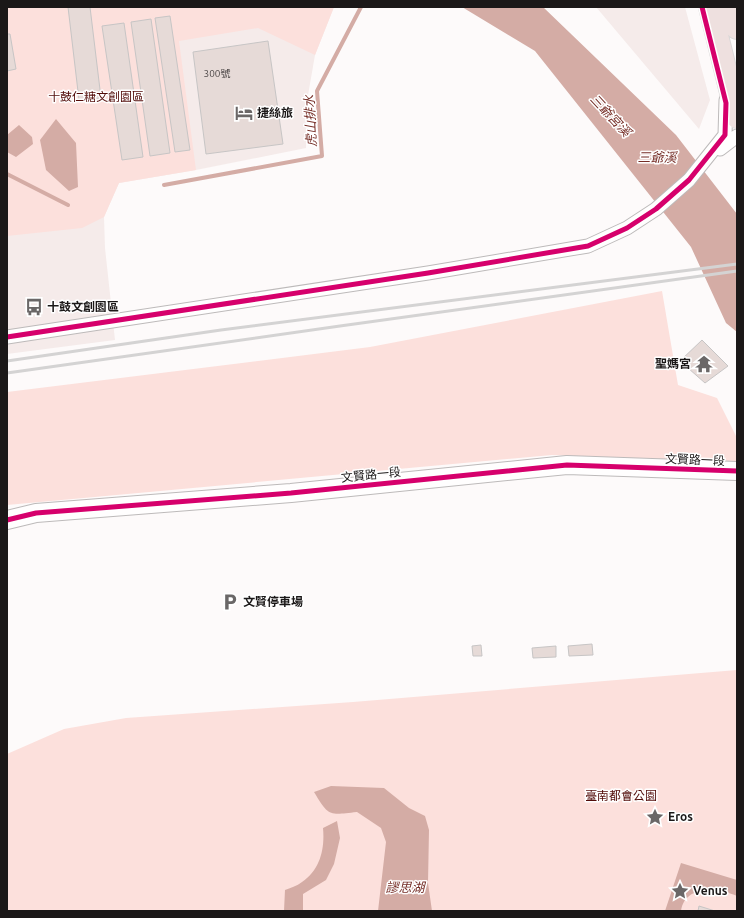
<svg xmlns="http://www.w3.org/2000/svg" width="744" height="918" font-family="Ubuntu,'Noto Sans TC',sans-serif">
  <rect width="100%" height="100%" fill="#fdfafa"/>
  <path fill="#f5ebea" d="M 7,7 L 334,7 L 315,55 L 307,101 L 306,148 L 196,170 L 119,183 L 104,217 L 105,248 L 115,340 L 7,354 Z
    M 596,7 L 685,7 L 710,100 L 699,129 Z"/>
  <path fill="#fce0dc" d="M 7,7 L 334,7 L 315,55 L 258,28 L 179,41 L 196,170 L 119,183 L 104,217 L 82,228 L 7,236 Z
    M 662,291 L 678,385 L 717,398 L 737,438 L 737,463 L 552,455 L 7,505 L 7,392 L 370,347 Z
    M 737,670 L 737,911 L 7,911 L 7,754 L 64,729 L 126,718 L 353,702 Z"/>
  <path fill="#d4aca5" d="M 462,7 L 543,7 L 676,135 L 737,214 L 737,332 L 726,323 L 691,247 L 535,51 Z
    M 56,119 L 76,143 L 78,187 L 69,191 L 46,170 L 40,140 Z
    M 19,125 L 32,137 L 33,144 L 16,157 L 7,152 L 7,135 Z
    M 331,786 L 384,788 L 409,808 L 425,816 L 429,830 L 428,883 L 432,911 L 378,911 L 386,842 L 381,828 L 357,812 C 329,815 329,817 314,792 Z
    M 337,821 L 340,838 L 334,864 L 326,880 L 303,894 L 303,911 L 284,911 L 285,890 C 290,888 297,886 302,882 C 320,870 325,849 323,828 Z
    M 681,863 L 737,880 L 737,896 C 719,888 685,884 681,911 L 665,911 Z"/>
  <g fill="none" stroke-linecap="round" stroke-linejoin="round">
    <path stroke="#d4aca5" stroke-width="4" d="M 7,174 L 68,205
      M 164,185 L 322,156 L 317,91 L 361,7"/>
  </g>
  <path fill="#e6dad7" stroke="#c7c5c5" d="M 68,7 L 90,7 L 101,98 L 79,100 Z
    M 170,16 L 190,150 L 175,152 L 155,18 Z
    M 151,19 L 170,153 L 150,156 L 131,22 Z
    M 124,23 L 143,157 L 122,160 L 102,26 Z
    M 7,34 L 10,34 L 16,69 L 7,71 Z
    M 268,41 L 283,144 L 206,154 L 193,52 Z
    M 702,340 L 728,366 L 705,383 L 680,361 Z
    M 592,644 L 593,655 L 569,656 L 568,646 Z
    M 481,645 L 482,656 L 473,656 L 472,646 Z
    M 556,646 L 556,657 L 533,658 L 532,648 Z
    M 699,906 L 715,911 L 698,911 Z"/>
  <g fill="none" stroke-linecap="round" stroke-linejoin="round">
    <g stroke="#bdbaba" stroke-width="15">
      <path id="street" d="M 720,149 L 737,136
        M 7,337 L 428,273 L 588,246 L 627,228 L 656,209 L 689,180 L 725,135 L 726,100"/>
    </g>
    <g stroke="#bdbaba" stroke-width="20">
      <path id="secondary" d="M 7,520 L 36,513 L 291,493 L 567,465 L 737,471"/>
    </g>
    <g stroke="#dad8d8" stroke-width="24">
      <path id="highway" d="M 710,7 L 737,117
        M 732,7 L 737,28"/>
    </g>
    <use href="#street" stroke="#fffefe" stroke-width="13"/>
    <use href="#secondary" stroke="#fffefe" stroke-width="18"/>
    <use href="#highway" stroke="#eee0df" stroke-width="22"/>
    <path stroke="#d4d3d3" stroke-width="3" d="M 7,361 L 221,330 L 737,264
      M 7,373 C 250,338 494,305 737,271"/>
    <g stroke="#fff" stroke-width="8">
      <path id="cycleway" d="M 7,337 L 428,273 L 588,246 L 627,228 L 656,209 L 689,180 L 725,135 L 726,103 L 702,7
        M 7,520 L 36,513 L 291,493 L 567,465 L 737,471"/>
    </g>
    <use href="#cycleway" stroke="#d6006c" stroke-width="5"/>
  </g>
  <defs>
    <g id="hotel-bare" transform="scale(1.38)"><path d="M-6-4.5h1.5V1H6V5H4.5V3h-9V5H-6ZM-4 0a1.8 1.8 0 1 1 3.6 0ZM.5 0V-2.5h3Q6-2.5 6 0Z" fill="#6a6767" stroke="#fff" stroke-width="2.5" paint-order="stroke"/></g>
    <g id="bus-bare" transform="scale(1.38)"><path d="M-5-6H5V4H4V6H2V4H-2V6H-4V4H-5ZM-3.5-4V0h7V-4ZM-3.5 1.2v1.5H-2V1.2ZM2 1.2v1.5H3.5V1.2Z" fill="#6a6767" stroke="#fff" stroke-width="2.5" paint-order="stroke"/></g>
    <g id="temple-bare" transform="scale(1.38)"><path d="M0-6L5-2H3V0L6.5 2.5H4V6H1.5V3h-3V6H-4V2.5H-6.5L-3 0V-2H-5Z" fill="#6a6767" stroke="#fff" stroke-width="2.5" paint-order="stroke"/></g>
    <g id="parking-bare" transform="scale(1.38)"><path d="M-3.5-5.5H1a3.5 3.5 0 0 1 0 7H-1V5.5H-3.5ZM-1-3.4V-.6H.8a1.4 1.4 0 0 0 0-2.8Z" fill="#6a6767" stroke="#fff" stroke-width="2.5" paint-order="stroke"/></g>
    <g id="sight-bare" transform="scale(1.38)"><path d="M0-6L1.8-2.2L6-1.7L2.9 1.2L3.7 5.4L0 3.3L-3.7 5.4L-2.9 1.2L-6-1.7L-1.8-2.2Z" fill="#6a6767" stroke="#fff" stroke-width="2.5" paint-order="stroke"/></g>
  </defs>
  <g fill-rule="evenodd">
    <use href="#hotel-bare" x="244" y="113"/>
    <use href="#bus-bare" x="34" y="307"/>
    <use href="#temple-bare" x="704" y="364"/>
    <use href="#parking-bare" x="230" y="602"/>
    <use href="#sight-bare" x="655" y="817"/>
    <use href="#sight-bare" x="680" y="891"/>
  </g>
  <g text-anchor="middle" stroke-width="3" stroke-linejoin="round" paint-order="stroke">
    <g font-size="10" fill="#4e4848">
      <text x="217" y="77">300號</text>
    </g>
    <g font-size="12" fill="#520c09" stroke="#fff">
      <text x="96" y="101">十鼓仁糖文創園區</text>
      <text x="621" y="800">臺南都會公園</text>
    </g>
    <g font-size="12" font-weight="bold" fill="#1b1818" stroke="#fff" text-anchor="start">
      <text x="257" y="117">捷絲旅</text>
      <text x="47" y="311">十鼓文創園區</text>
      <text x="691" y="368" text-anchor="end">聖媽宮</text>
      <text x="243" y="606">文賢停車場</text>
      <text x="668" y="821">Eros</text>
      <text x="693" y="895">Venus</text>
    </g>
    <g font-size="12" fill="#1b1818" stroke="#fff">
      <text transform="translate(695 460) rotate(2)" y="4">文賢路一段</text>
      <text transform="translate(371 475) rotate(-6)" y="4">文賢路一段</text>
    </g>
    <g font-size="13" font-style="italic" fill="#752d26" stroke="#fff">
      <text transform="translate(611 115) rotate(47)" y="5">三爺宮溪</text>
      <text transform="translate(310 121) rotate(-93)" y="5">虎山排水</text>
      <text x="657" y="162">三爺溪</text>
      <text x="405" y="892">謬思湖</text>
    </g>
  </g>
  <rect width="744" height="918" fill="none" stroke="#1b1818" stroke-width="16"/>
</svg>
